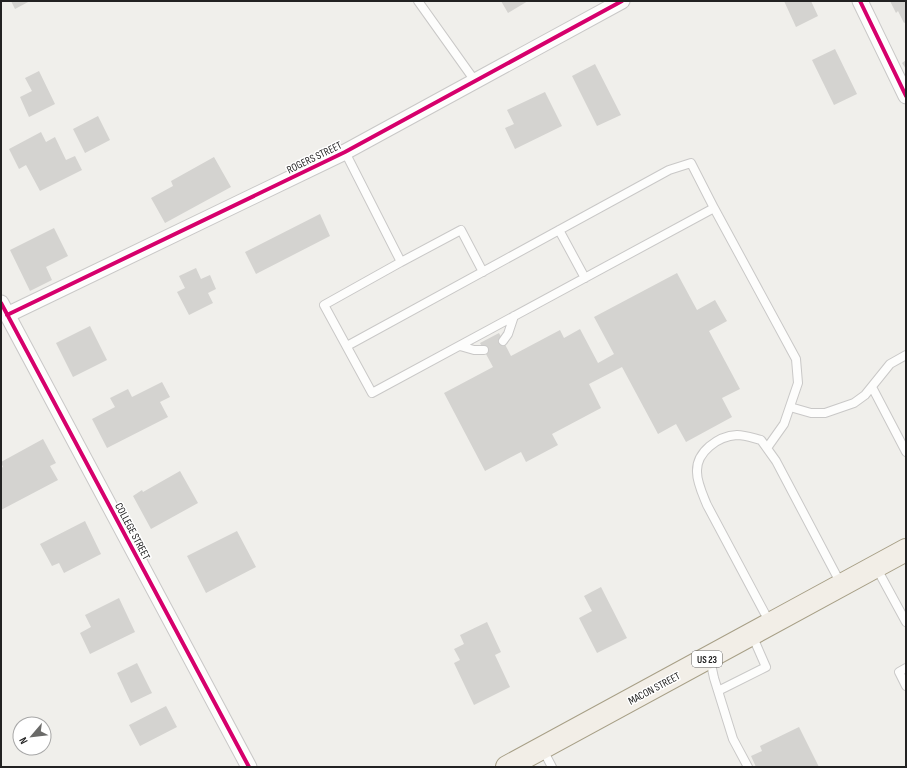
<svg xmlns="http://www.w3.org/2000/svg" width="907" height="768" font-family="'Sofia Sans Condensed',sans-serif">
  <rect width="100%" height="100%" fill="#f0efeb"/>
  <path fill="#d4d3d0" d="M 11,1 L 30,1 L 15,9 Z
    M 501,1 L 528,1 L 508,13 Z
    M 784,1 L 811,1 L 818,16 L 796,27 Z
    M 890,1 L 906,1 L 906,22 L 904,23 L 898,11 L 896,13 Z
    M 835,49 L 857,94 L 834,105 L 812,60 Z
    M 906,60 L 906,69 L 902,63 Z
    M 595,64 L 621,115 L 597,126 L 572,76 Z
    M 39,71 L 55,104 L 29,117 L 20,97 L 32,91 L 25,78 Z
    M 545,92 L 562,126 L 515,149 L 505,128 L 514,124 L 507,110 Z
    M 98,116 L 110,140 L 85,153 L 73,129 Z
    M 41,132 L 46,142 L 55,137 L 66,160 L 75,156 L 82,170 L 40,191 L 26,165 L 19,169 L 9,149 Z
    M 214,157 L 231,187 L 165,223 L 151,198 L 173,186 L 171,181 Z
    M 320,214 L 330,236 L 256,274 L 245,252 Z
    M 54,228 L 68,256 L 46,267 L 52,280 L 30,291 L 10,250 Z
    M 196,268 L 201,279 L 210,275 L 216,289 L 208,293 L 213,303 L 189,315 L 177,292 L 185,288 L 179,276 Z
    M 677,273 L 697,310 L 715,300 L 727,321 L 709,331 L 740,389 L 722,398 L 732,417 L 686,442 L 676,424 L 658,434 L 622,367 L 589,384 L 601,408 L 552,434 L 558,445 L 526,462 L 521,452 L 485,471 L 444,393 L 493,367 L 480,343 L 499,333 L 511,356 L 560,330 L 564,338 L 580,329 L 598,363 L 614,354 L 594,317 Z
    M 90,326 L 107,360 L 73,377 L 56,343 Z
    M 162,382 L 170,397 L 160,402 L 168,417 L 107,448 L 92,419 L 115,407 L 110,398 L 128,389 L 132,397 Z
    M 43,439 L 56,463 L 50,466 L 58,480 L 1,510 L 1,468 L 3,467 L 1,462 Z
    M 180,471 L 198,503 L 151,529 L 133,496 L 142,490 L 143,492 Z
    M 85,521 L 101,554 L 64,573 L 59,563 L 52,566 L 40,544 Z
    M 237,531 L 256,567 L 206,593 L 187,556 Z
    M 601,587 L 627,638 L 597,653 L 579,618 L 592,611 L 584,596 Z
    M 119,598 L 135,632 L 90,654 L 80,633 L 91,627 L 85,615 Z
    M 487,622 L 501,652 L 495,655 L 510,687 L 474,705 L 454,663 L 460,660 L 454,649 L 464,644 L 460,635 Z
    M 137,663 L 152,693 L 131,703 L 117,673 Z
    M 166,706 L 177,727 L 140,746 L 129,725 Z
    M 799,727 L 819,767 L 756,767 L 751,756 L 762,751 L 760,746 Z"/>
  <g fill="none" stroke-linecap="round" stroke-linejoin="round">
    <g stroke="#c9c8c7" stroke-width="10">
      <path id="lane" d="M 418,1 L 475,81
        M 345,152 L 401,262 L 324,305 L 372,393 L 714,208 L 691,163 L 669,170 L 347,346
        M 714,208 L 796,359 L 798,383 L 784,424 L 767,448
        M 559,230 L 585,278
        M 401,262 L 461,230 L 483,272
        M 503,341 L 508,334 L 514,316
        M 460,346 L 474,350 L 484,350
        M 872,387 L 906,452
        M 790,407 L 811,413 L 825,413 L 854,403 L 865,395 L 890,364 L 906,355
        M 876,567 L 906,622
        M 770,623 L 707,505 C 703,495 697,483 697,472 C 696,452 718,436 737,435 C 745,435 753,438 761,440 L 776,461 L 841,584
        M 710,659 L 714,678 L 733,739 L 748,767
        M 906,668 L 899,672 L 906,686
        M 718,691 L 766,667 L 752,635
        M 542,748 L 552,767"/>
    </g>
    <g stroke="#c9c8c7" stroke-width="17">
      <path id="street" d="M 860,1 L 906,96
        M 1,303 L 249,767
        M 7,315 L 345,152 L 622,1"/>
    </g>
    <g stroke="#a79f86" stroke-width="24">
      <path id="primary" d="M 507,767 L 906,550"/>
    </g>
    <use href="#lane" stroke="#fdfdfc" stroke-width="8"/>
    <use href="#street" stroke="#fdfdfc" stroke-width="15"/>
    <use href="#primary" stroke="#f2eee7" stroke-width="22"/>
    <g stroke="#fff" stroke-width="6">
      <path id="cycleway" d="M 860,1 L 906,96
        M 1,303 L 249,767
        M 7,315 L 345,152 L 622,1"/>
    </g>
    <use href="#cycleway" stroke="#d6006c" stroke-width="4"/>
  </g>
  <g text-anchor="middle" stroke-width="3" stroke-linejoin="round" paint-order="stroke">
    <rect fill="#fff" stroke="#646464" stroke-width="1" x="692" y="651" width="30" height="16" rx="3"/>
    <g font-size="10" font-weight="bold" fill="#222">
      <text x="707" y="663">US 23</text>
    </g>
    <g font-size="11" fill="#222" stroke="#fff">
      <text transform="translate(314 157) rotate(-26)" y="4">ROGERS STREET</text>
      <text transform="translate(133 531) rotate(62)" y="4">COLLEGE STREET</text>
      <text transform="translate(654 688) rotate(-28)" y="4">MACON STREET</text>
    </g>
  </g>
  <rect width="907" height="768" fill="none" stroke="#222222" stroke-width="4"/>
  <g transform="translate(32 736) rotate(242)"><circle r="19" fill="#ffffff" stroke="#a7a7a7"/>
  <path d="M0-3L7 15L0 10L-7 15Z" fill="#6a6a68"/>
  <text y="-6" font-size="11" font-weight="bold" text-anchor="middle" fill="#222222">N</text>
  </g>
</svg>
